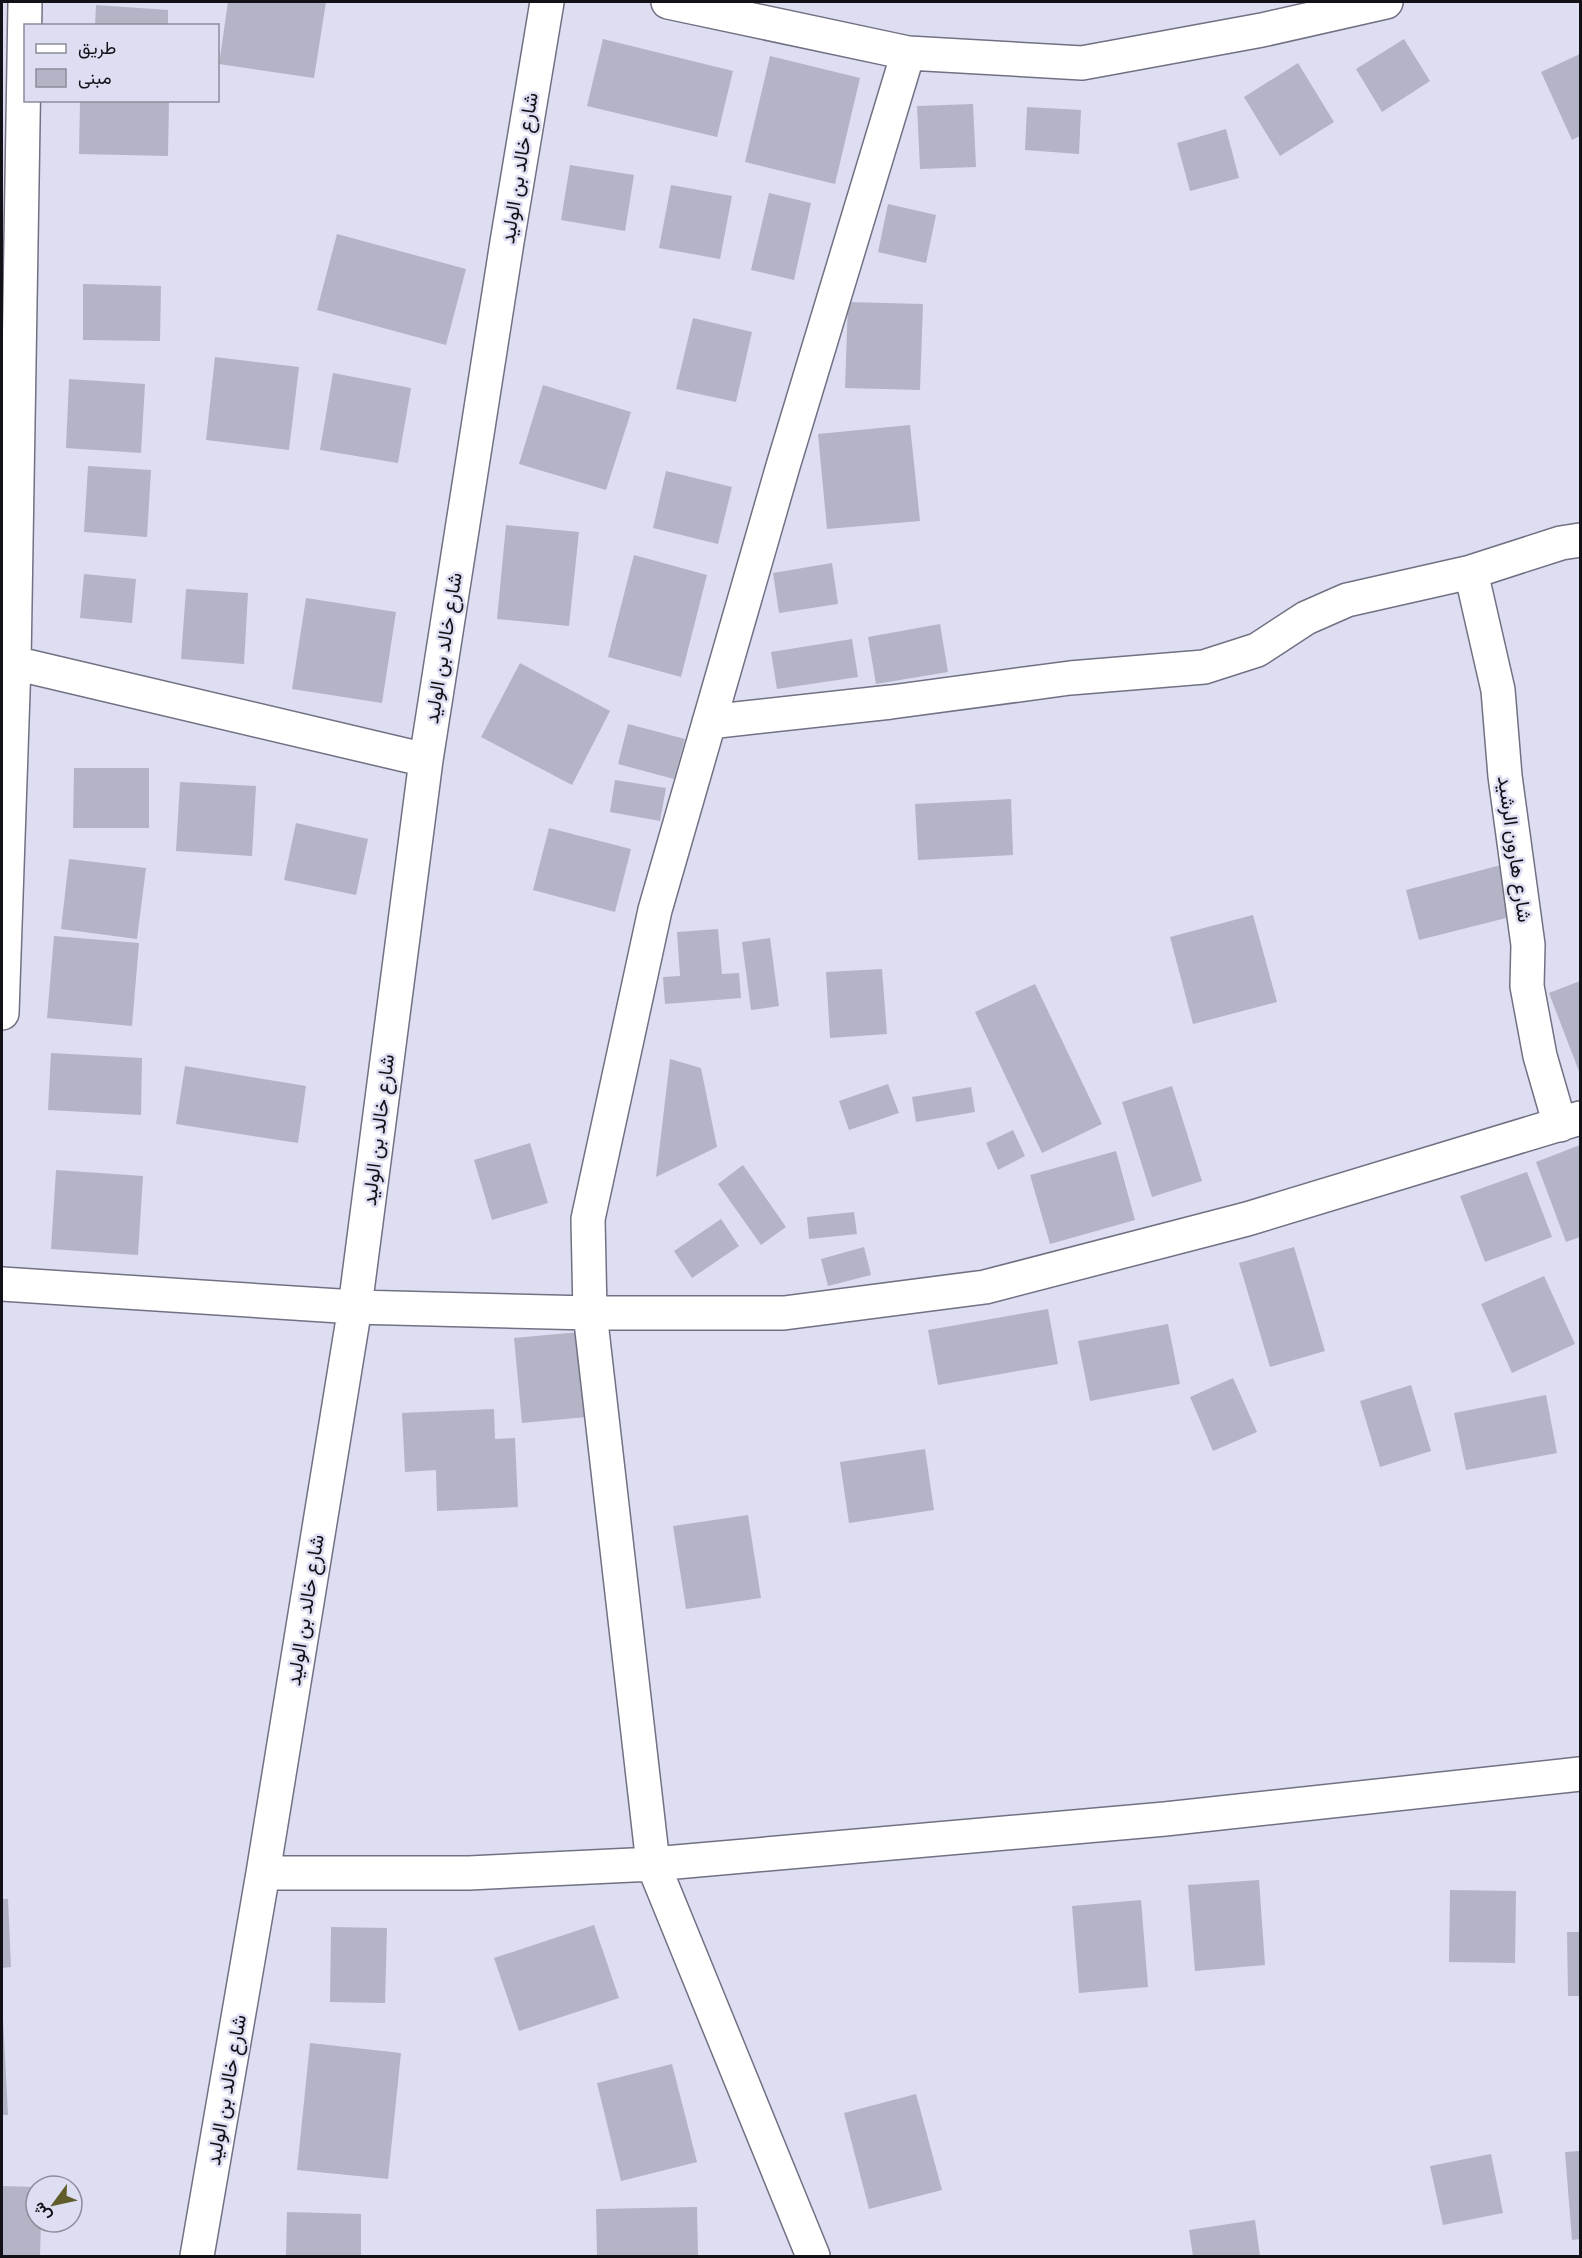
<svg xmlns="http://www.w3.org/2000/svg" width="1582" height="2258" font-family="Overpass,Vazirmatn,sans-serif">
  <rect width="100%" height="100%" fill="#dedef2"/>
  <path fill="#b4b4c7" d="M 228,2 L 326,2 L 314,78 L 219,64 Z
    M 96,5 L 168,10 L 168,26 L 95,26 Z
    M 603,39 L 733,71 L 717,137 L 587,106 Z
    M 1404,39 L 1430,81 L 1382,112 L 1356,69 Z
    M 1580,54 L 1580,136 L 1572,140 L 1541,72 Z
    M 770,56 L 860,78 L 835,184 L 745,162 Z
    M 1298,63 L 1334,122 L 1280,156 L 1244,97 Z
    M 80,100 L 169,100 L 168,156 L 79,154 Z
    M 973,104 L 976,167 L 920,169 L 917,106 Z
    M 1027,107 L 1081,110 L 1079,154 L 1025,150 Z
    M 1226,129 L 1239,178 L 1190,191 L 1177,143 Z
    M 570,165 L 634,175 L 625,231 L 561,220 Z
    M 671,185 L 732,196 L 720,259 L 659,248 Z
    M 769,193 L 811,203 L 794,280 L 751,270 Z
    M 888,204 L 936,215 L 926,263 L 878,252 Z
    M 337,234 L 466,269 L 446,345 L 317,310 Z
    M 83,284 L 161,286 L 160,341 L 83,340 Z
    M 848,302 L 923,304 L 920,390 L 845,388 Z
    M 693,318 L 752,332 L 736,402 L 676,389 Z
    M 215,357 L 299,367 L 289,450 L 206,440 Z
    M 333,373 L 411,388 L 398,463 L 320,450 Z
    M 69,379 L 145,384 L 141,453 L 66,448 Z
    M 543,385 L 631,412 L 606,490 L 519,464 Z
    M 910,425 L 920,521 L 827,529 L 818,434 Z
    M 88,466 L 151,470 L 147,537 L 84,532 Z
    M 666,471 L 732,487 L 718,544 L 653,528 Z
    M 506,525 L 579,532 L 569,626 L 497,619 Z
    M 634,555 L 707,575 L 681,677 L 608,657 Z
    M 832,563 L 838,604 L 779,613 L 773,573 Z
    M 84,574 L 136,579 L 132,623 L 80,618 Z
    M 186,589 L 248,593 L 244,664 L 181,659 Z
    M 306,598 L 396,612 L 382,703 L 292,689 Z
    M 940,624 L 948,672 L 876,684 L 868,637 Z
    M 852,639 L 858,677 L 777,689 L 771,652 Z
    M 520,663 L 610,711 L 572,785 L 481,737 Z
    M 628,724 L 685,739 L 674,779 L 618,764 Z
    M 74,768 L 149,768 L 149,828 L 73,828 Z
    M 615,780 L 666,788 L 660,821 L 610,812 Z
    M 180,782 L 256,786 L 252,856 L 176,851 Z
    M 1011,799 L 1013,855 L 918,860 L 915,804 Z
    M 296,823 L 368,839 L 356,895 L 284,880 Z
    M 549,828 L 631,849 L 615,912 L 533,890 Z
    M 69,859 L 146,868 L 137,939 L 61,929 Z
    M 1501,865 L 1514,916 L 1419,940 L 1406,890 Z
    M 1253,915 L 1277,1002 L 1193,1024 L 1170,937 Z
    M 718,929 L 722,974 L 739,973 L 741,998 L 665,1004 L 663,977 L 680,976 L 677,932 Z
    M 54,936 L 139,943 L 132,1026 L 47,1018 Z
    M 770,938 L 779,1006 L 751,1010 L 742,942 Z
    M 882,969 L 887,1034 L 830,1038 L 826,972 Z
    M 1580,981 L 1580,1074 L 1549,993 Z
    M 1035,984 L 1102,1124 L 1042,1153 L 975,1012 Z
    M 51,1053 L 142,1058 L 141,1115 L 48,1110 Z
    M 670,1059 L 701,1068 L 717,1147 L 656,1177 Z
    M 185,1066 L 306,1086 L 298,1143 L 176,1124 Z
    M 888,1084 L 899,1113 L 849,1130 L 839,1101 Z
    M 1172,1086 L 1202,1181 L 1152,1197 L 1122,1102 Z
    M 971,1087 L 975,1112 L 916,1122 L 912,1097 Z
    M 1013,1130 L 1025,1156 L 998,1170 L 986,1143 Z
    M 530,1143 L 548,1203 L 492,1220 L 474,1160 Z
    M 1580,1145 L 1580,1237 L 1566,1242 L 1536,1162 Z
    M 1116,1151 L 1135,1220 L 1050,1244 L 1030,1175 Z
    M 743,1165 L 786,1227 L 761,1245 L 718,1184 Z
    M 56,1170 L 143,1176 L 138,1255 L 51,1249 Z
    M 1527,1172 L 1552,1237 L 1485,1262 L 1460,1196 Z
    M 854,1212 L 857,1234 L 809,1239 L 807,1217 Z
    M 721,1219 L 739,1246 L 692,1278 L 674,1251 Z
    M 864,1247 L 871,1275 L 828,1286 L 821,1259 Z
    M 1294,1247 L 1325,1351 L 1270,1367 L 1239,1263 Z
    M 1544,1276 L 1575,1344 L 1512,1373 L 1481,1304 Z
    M 1048,1309 L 1058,1364 L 938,1385 L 928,1330 Z
    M 1168,1324 L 1180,1384 L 1090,1401 L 1078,1341 Z
    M 579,1332 L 587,1417 L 522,1423 L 514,1338 Z
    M 1233,1378 L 1257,1432 L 1213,1451 L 1190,1397 Z
    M 1411,1385 L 1431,1451 L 1380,1467 L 1360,1401 Z
    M 1546,1395 L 1557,1453 L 1466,1470 L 1454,1413 Z
    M 494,1409 L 495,1439 L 515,1438 L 518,1507 L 437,1511 L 436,1470 L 405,1472 L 402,1413 Z
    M 925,1449 L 934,1510 L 849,1523 L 840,1462 Z
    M 748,1515 L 761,1598 L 686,1609 L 673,1526 Z
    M 1259,1880 L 1265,1965 L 1195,1971 L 1188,1885 Z
    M 1450,1890 L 1516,1891 L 1515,1963 L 1449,1962 Z
    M 2,1899 L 8,1899 L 11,1967 L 2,1968 Z
    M 1141,1900 L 1148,1987 L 1079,1993 L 1072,1906 Z
    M 594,1925 L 619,1998 L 519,2031 L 494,1958 Z
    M 331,1927 L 387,1928 L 385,2003 L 330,2002 Z
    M 1567,1932 L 1580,1932 L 1580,1996 L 1568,1996 Z
    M 2,2019 L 3,2019 L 8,2115 L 2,2115 Z
    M 310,2043 L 401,2053 L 388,2179 L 297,2170 Z
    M 672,2064 L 697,2162 L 621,2181 L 597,2083 Z
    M 916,2094 L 942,2190 L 869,2209 L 844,2113 Z
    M 1580,2151 L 1580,2239 L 1572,2240 L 1565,2152 Z
    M 1491,2154 L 1503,2213 L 1443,2225 L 1430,2166 Z
    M 2,2186 L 36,2187 L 36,2222 L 41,2222 L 40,2256 L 2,2256 Z
    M 697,2207 L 698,2256 L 597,2256 L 596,2209 Z
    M 287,2212 L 361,2214 L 361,2256 L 286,2256 Z
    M 1255,2220 L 1260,2256 L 1193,2256 L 1189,2230 Z"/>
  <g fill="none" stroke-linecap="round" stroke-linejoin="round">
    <g stroke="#717183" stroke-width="36">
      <path id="minor" d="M 668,2 L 908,53 L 1082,63 L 1262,30 L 1386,2
        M 1471,572 L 1498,690 L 1505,776 L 1528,945 L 1527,986 L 1540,1056 L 1560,1125
        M 14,663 L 426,760
        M 709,722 L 891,702 L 1070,678 L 1204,667 L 1257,650 L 1306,618 L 1347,600 L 1471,572 L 1561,543 L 1580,540
        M 2,1013 L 14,663 L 25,2
        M 2,1284 L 355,1307 L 590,1313 L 784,1313 L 985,1287 L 1247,1219 L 1580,1118
        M 263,1873 L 469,1873 L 653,1864 L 1165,1819 L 1580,1774
        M 197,2256 L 263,1873 L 355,1307 L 426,760 L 507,242 L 547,2
        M 813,2256 L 653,1864 L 590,1313 L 588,1219 L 655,910 L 783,466 L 908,53"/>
    </g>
    <use href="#minor" stroke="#fff" stroke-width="33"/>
  </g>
  <g text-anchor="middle" stroke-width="5" stroke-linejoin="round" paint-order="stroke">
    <g font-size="20" fill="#111117" stroke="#dedef2">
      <text transform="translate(519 168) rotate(-81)" y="7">شارع خالد بن الوليد</text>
      <text transform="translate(443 648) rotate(-81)" y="7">شارع خالد بن الوليد</text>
      <text transform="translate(1515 849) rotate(82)" y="7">شارع هارون الرشيد</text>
      <text transform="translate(378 1130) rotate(-83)" y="7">شارع خالد بن الوليد</text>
      <text transform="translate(305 1610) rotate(-81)" y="7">شارع خالد بن الوليد</text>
      <text transform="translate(226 2090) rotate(-80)" y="7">شارع خالد بن الوليد</text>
    </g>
  </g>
  <rect width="1582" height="2258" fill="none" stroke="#111117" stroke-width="6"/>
  <rect x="24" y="24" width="195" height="78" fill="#dedef2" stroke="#8c8c9a" stroke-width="1.5"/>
  <rect x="36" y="44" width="30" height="9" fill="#ffffff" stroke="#8c8c9a" stroke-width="1.5"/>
  <text x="78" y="54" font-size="18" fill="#111117">طريق</text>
  <rect x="36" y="69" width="30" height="18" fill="#b4b4c7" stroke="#8c8c9a" stroke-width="1.5"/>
  <text x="78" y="84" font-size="18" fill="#111117">مبنى</text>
  <g transform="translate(54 2204) rotate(237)"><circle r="28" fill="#dedef2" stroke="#8c8c9a" stroke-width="1.5"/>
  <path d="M0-4.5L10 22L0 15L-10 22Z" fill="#605d2a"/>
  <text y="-9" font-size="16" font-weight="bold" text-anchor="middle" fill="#111117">ش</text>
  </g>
</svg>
